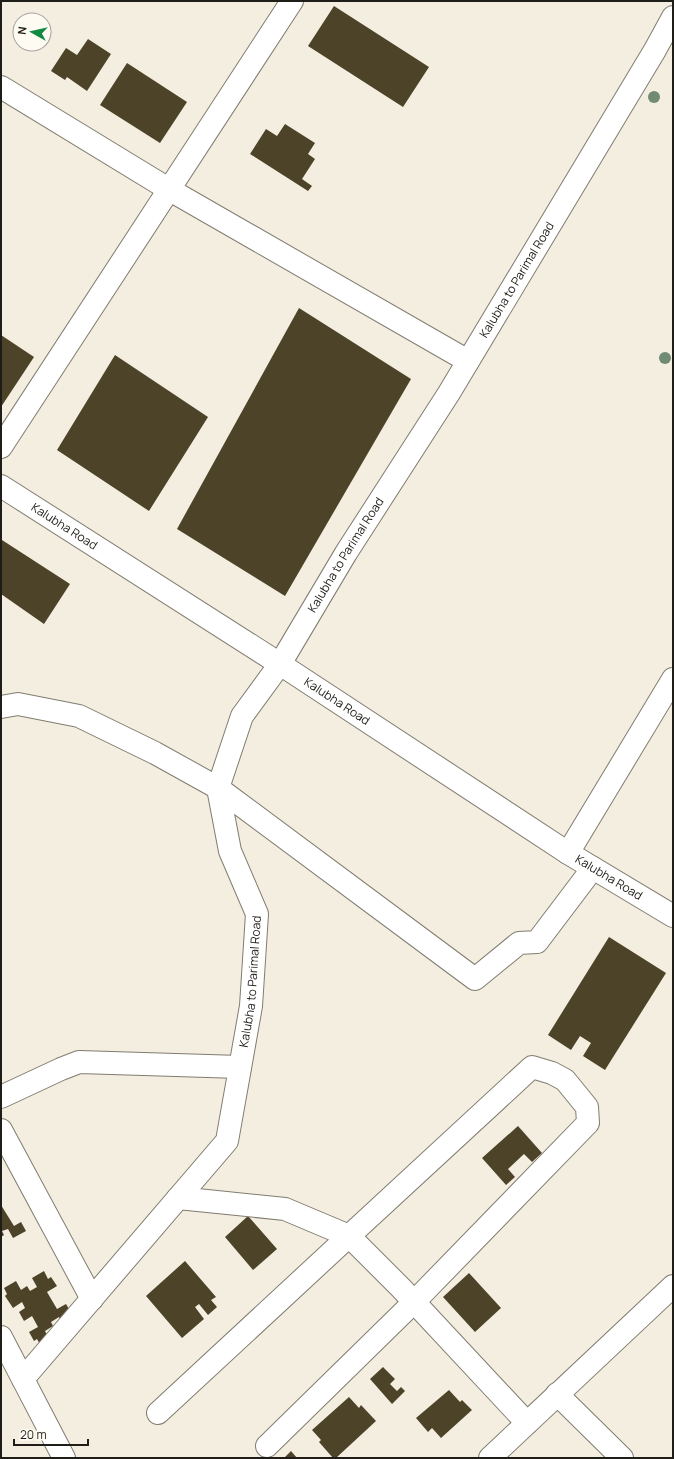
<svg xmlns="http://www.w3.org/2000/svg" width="674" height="1459" font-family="Manrope,sans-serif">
  <rect width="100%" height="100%" fill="#f3eedf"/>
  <path fill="#4d4328" d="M 334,6 L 429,67 L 403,107 L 308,46 Z
    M 88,39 L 111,54 L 87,91 L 67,77 L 65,80 L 51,71 L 66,48 L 77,55 Z
    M 127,63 L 187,102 L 160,143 L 100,105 Z
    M 285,124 L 315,143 L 308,154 L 315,159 L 302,179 L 312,186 L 308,191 L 250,154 L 266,129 L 277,136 Z
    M 299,308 L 411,379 L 285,596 L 177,529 Z
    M 1,335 L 34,357 L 1,407 Z
    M 115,355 L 208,417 L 149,511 L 57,450 Z
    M 2,540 L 70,584 L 44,624 L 1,594 Z
    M 609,937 L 666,973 L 605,1070 L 583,1056 L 591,1043 L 580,1036 L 571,1050 L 548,1035 Z
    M 518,1126 L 542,1153 L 532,1162 L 524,1154 L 508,1169 L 515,1177 L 506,1185 L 482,1158 Z
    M 1,1205 L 14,1226 L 21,1222 L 26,1231 L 13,1238 L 8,1229 L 2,1231 L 4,1235 L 1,1237 Z
    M 248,1216 L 277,1249 L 253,1270 L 225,1237 Z
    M 185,1261 L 216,1297 L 211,1300 L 217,1307 L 208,1315 L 199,1304 L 195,1307 L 204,1319 L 182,1338 L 146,1296 Z
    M 44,1271 L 48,1279 L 51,1277 L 57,1286 L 47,1292 L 57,1309 L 66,1304 L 73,1316 L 65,1328 L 59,1317 L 51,1322 L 53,1326 L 45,1331 L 50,1341 L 41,1346 L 37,1339 L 34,1341 L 29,1332 L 38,1327 L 32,1316 L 24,1321 L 19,1312 L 25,1308 L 22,1302 L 13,1308 L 5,1296 L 7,1294 L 4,1288 L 16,1281 L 21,1290 L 27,1286 L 30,1291 L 37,1287 L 32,1278 Z
    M 469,1273 L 501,1308 L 475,1332 L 443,1297 Z
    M 383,1367 L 395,1379 L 390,1384 L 397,1391 L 401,1387 L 405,1391 L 392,1404 L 370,1379 Z
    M 449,1390 L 460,1402 L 462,1400 L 472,1410 L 441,1438 L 432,1428 L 428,1432 L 416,1418 Z
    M 349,1397 L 359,1408 L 361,1405 L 376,1421 L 336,1458 L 333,1458 L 319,1442 L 321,1440 L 312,1430 Z
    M 291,1451 L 297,1458 L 284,1458 Z"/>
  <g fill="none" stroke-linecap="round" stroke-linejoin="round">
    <g stroke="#817c70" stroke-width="24">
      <g id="street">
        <path d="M 1,87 L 170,190 L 468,361"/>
        <path d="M 1,447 L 292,1"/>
        <path d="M 1,707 L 18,704 L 79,716 L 155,753 L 218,788 L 475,979 L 519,943 L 537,942 L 593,868"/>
        <path d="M 568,853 L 673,679"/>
        <path d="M 1,1097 L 61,1069 L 79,1062 L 240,1067"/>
        <path d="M 1,1130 L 92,1299"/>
        <path d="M 178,1198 L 285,1209 L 349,1236 L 532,1067 L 552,1073 L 565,1080 L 587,1107 L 588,1123 L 414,1302 L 267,1446"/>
        <path d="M 1,1337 L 64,1458"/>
        <path id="s1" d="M 23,1379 L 227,1141 L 251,1006 L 257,914 L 230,851 L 218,788 L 242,716 L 280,664 L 346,553 L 449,393 L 655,50 L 673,17"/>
        <path d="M 557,1394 L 622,1458"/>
        <path d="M 158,1413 L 349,1236 L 402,1289 L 527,1423"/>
        <path d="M 490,1458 L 673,1286"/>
      </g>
    </g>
    <g stroke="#817c70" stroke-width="24">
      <g id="secondary">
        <path id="s2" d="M 1,486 L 280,664 L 568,853 L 673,916"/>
      </g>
    </g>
    <use href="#street" stroke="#fff" stroke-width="22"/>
    <use href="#secondary" stroke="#fff" stroke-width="22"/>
  </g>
  <g fill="#718a73">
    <circle cx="654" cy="97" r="6"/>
    <circle cx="665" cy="358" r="6"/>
  </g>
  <g text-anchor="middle" stroke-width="4" stroke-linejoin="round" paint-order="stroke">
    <g font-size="12" fill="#1f1d18" stroke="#fefbf2">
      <text dy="4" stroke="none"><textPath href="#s1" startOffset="1267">Kalubha to Parimal Road</textPath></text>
      <text dy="4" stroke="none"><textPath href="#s2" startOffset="75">Kalubha Road</textPath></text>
      <text dy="4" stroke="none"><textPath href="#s1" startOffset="943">Kalubha to Parimal Road</textPath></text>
      <text dy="4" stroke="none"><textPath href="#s2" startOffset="399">Kalubha Road</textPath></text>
      <text dy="4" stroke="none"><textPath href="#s2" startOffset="723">Kalubha Road</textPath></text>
      <text dy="4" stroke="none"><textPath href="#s1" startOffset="475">Kalubha to Parimal Road</textPath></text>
    </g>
  </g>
  <rect width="674" height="1459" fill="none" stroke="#1f1d18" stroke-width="4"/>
  <g transform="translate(32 32) rotate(278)"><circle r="19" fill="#fefbf2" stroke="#a5a29b"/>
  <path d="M0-3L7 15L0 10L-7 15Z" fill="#118943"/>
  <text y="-6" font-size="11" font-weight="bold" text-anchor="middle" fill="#1f1d18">N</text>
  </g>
  <path d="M14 1439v6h74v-6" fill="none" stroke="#1f1d18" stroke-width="2"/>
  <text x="20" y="1439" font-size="12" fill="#1f1d18" stroke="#fefbf2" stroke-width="3" paint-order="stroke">20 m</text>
</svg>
